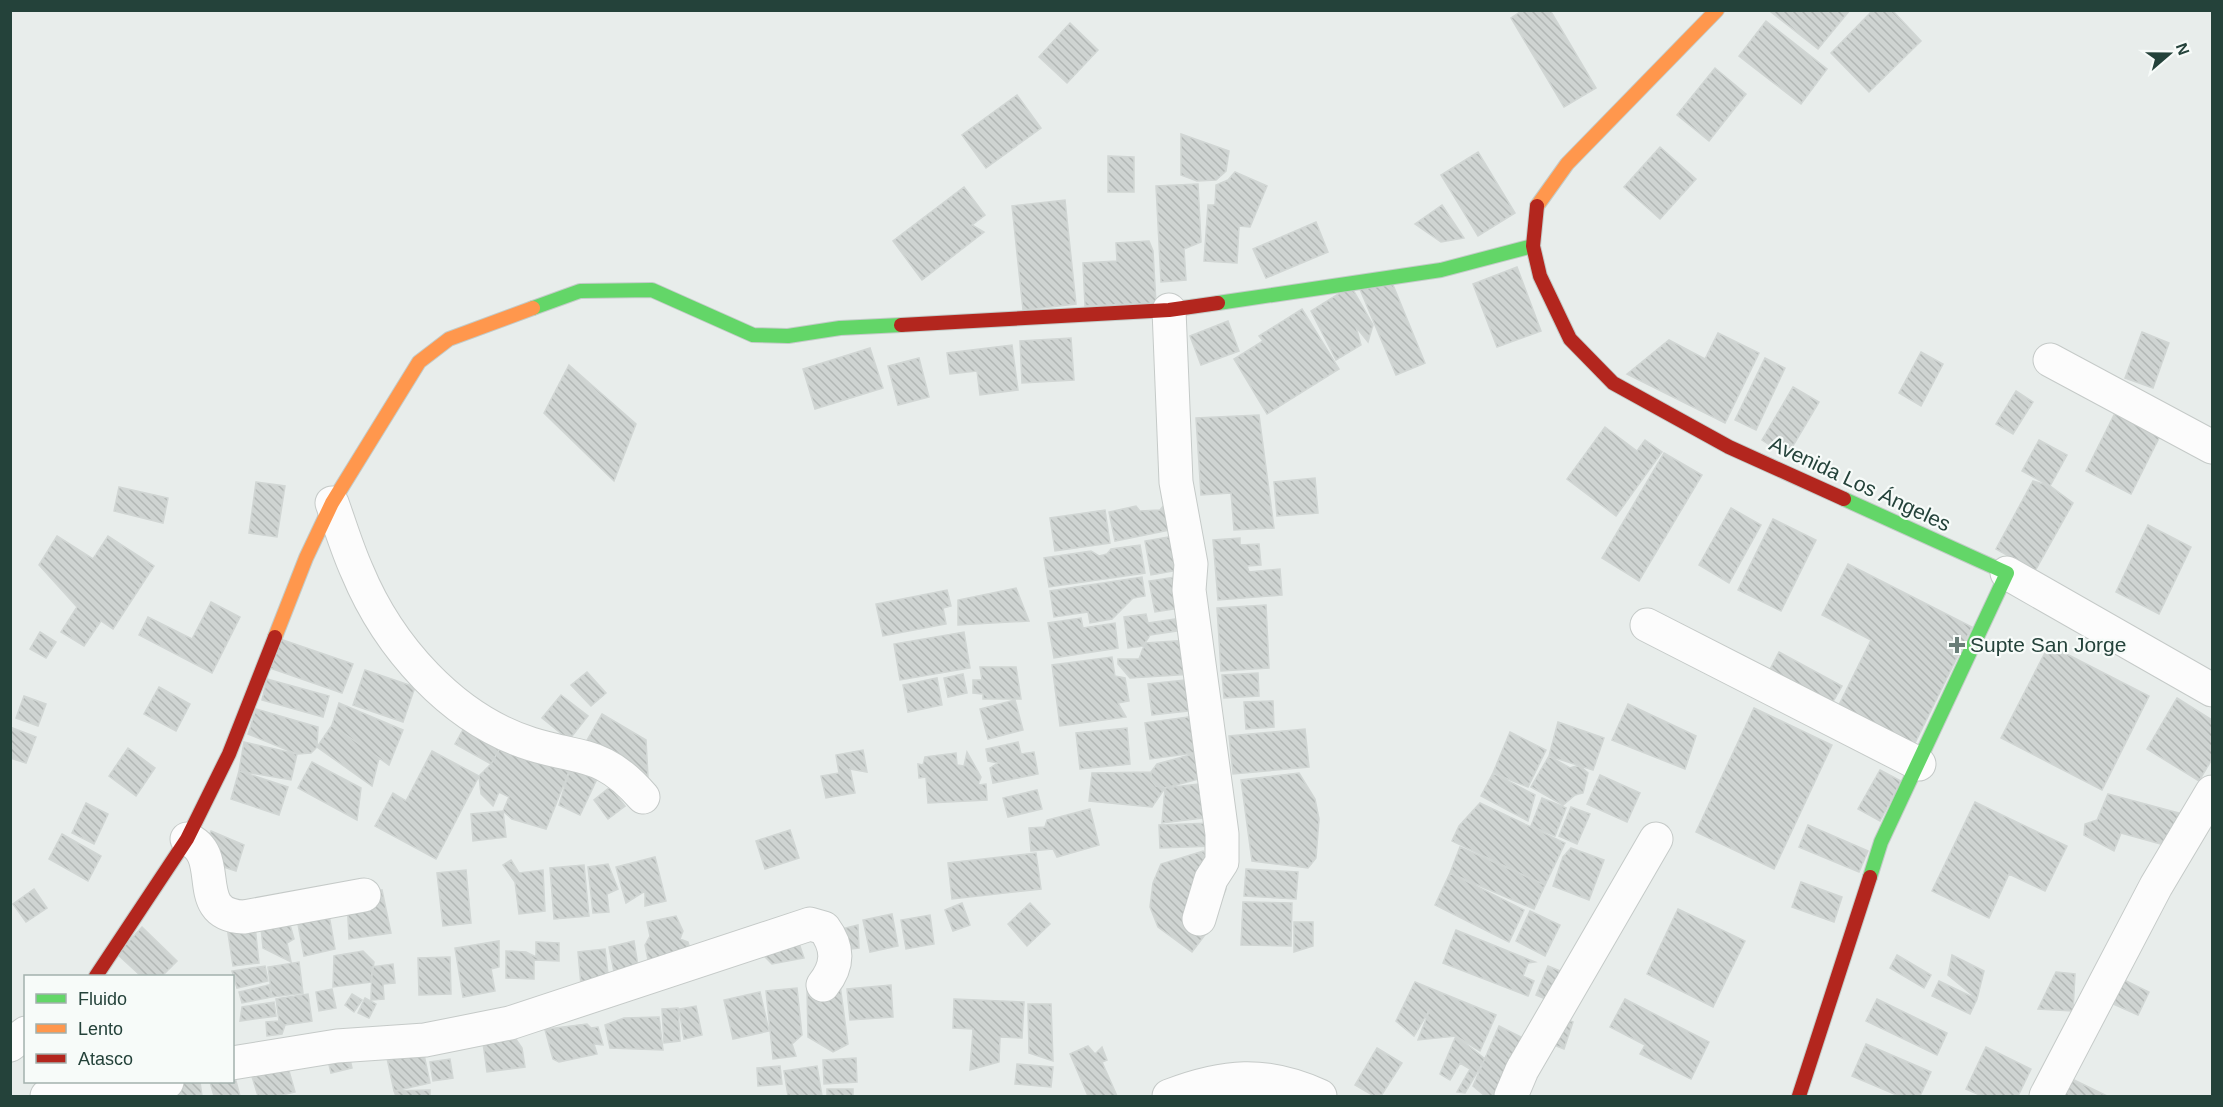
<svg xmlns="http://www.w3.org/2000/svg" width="2223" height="1107" font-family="Arial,sans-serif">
  <defs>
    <pattern id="building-back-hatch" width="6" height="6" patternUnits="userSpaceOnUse" patternTransform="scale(1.5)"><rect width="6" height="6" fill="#cfd4d2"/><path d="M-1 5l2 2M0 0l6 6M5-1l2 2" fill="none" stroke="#b2b7b5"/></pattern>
  </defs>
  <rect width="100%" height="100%" fill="#e8edeb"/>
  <path fill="url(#building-back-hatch)" stroke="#d1d6d4" stroke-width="1.5" d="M 1523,10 L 1550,10 L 1596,88 L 1564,107 L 1511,18 Z
    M 1772,10 L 1850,10 L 1818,49 L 1771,12 Z
    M 1873,10 L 1892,10 L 1921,41 L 1869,92 L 1831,53 Z
    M 1766,21 L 1827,69 L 1801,104 L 1739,56 Z
    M 1070,23 L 1098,50 L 1067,83 L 1039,57 Z
    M 1715,68 L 1746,94 L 1709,141 L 1677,115 Z
    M 1017,95 L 1041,128 L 986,168 L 962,135 Z
    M 1181,134 L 1229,151 L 1226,171 L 1216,180 L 1197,181 L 1181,175 Z
    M 1660,147 L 1696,179 L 1660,219 L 1624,187 Z
    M 1478,152 L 1515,213 L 1478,236 L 1441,175 Z
    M 1108,156 L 1134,157 L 1134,192 L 1108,192 Z
    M 1235,172 L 1267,186 L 1250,227 L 1239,226 L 1237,263 L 1204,261 L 1208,205 L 1215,205 L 1216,185 L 1228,180 Z
    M 1198,184 L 1201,242 L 1184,249 L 1186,280 L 1161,282 L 1156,186 Z
    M 964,187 L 985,215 L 972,225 L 984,232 L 922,280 L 893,241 Z
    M 1065,200 L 1076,304 L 1023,310 L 1012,206 Z
    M 1442,205 L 1464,238 L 1441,242 L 1415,224 Z
    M 1316,222 L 1328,252 L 1266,278 L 1253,249 Z
    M 1149,241 L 1153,251 L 1156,303 L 1085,306 L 1083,263 L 1117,261 L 1116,243 Z
    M 1517,267 L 1541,331 L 1497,347 L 1473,284 Z
    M 1389,275 L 1425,363 L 1396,375 L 1359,287 Z
    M 1351,286 L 1373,325 L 1368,342 L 1356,327 L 1361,345 L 1336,360 L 1311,311 Z
    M 1302,309 L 1339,369 L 1267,414 L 1234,359 L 1263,341 L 1259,336 Z
    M 1228,321 L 1239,351 L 1201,365 L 1190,336 Z
    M 2142,332 L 2169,343 L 2153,388 L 2125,378 Z
    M 1718,333 L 1759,353 L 1725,423 L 1627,374 L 1669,340 L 1705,359 Z
    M 1071,338 L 1074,380 L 1022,383 L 1020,341 Z
    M 1012,345 L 1018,390 L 980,395 L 977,371 L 950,374 L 947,353 Z
    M 870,348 L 883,388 L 815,409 L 803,369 Z
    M 1921,352 L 1943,364 L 1921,406 L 1899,393 Z
    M 919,358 L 929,397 L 898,405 L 888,366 Z
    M 1765,358 L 1785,368 L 1756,430 L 1735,420 Z
    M 569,365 L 636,424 L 614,481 L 544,413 Z
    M 1793,387 L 1819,402 L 1787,456 L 1762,440 Z
    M 2016,391 L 2033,402 L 2013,434 L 1996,424 Z
    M 2118,407 L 2163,430 L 2131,494 L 2086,471 Z
    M 1259,415 L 1274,528 L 1234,530 L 1231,493 L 1201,495 L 1196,418 Z
    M 1605,427 L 1637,451 L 1645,440 L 1662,452 L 1616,516 L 1567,479 Z
    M 2039,440 L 2067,455 L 2050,486 L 2022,471 Z
    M 1664,453 L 1702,475 L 1639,581 L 1602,558 Z
    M 1315,478 L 1318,513 L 1277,516 L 1274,482 Z
    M 2033,481 L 2050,486 L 2073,503 L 2035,571 L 1996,549 Z
    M 256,482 L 285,486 L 277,537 L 249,533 Z
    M 119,487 L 168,498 L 163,523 L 114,511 Z
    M 1169,499 L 1175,529 L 1115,541 L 1109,512 L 1136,506 L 1140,511 L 1160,510 Z
    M 1731,508 L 1761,525 L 1729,583 L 1699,565 Z
    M 1105,510 L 1110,543 L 1055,551 L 1050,518 Z
    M 1773,519 L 1816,540 L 1781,611 L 1738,590 Z
    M 2148,525 L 2191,547 L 2159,614 L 2116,592 Z
    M 1179,535 L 1185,569 L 1151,575 L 1145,541 Z
    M 57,536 L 93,559 L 108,536 L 154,566 L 113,629 L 101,621 L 84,646 L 61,632 L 77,607 L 39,565 Z
    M 1240,538 L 1240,545 L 1259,544 L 1261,565 L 1247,566 L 1249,572 L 1280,569 L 1282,595 L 1218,600 L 1213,540 Z
    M 1140,545 L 1145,573 L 1049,587 L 1044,558 L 1091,551 L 1099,556 L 1107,554 L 1111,549 Z
    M 1848,564 L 1972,627 L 1912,749 L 1836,711 L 1871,640 L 1822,615 Z
    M 1142,577 L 1145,596 L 1133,598 L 1112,619 L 1090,623 L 1088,612 L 1054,617 L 1050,591 Z
    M 1175,577 L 1181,608 L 1155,612 L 1149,581 Z
    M 1016,588 L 1029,621 L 958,625 L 958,600 Z
    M 947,590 L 951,606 L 943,608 L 946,624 L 883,636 L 876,604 Z
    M 211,602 L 240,617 L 212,673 L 139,635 L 148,617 L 192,639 Z
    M 1266,605 L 1269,668 L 1221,671 L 1217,608 Z
    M 1146,614 L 1148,623 L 1181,618 L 1183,630 L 1150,635 L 1143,646 L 1128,648 L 1124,617 Z
    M 1081,618 L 1083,628 L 1115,623 L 1118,648 L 1054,658 L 1048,623 Z
    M 40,632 L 56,642 L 46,658 L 30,649 Z
    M 964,632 L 970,668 L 900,680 L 894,644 Z
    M 280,639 L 353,664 L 342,693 L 270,668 Z
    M 1190,640 L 1193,674 L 1130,678 L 1118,664 L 1118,659 L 1139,659 L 1145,643 Z
    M 2049,645 L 2149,696 L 2102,790 L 2001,738 Z
    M 1779,652 L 1842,686 L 1827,712 L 1765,679 Z
    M 1112,657 L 1115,676 L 1125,678 L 1129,701 L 1118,703 L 1126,717 L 1060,726 L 1052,665 Z
    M 980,667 L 1016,667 L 1021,699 L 983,699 L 983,694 L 973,693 L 973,680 L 982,680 Z
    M 365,670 L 415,687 L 403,722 L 353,705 Z
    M 587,672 L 606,693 L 591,706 L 571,685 Z
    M 1258,673 L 1259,696 L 1224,698 L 1222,675 Z
    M 963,674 L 967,693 L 948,697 L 944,678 Z
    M 937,678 L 942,705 L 908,712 L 903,685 Z
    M 267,679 L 329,696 L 323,717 L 262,700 Z
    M 1194,679 L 1197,710 L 1152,715 L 1148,684 Z
    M 159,687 L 190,704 L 176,731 L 144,714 Z
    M 561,695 L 588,716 L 569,740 L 542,718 Z
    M 24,696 L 46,704 L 38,726 L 16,718 Z
    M 2177,698 L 2212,720 L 2212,759 L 2199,781 L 2147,749 Z
    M 1015,700 L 1023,730 L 988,739 L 980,709 Z
    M 1273,701 L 1274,727 L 1246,729 L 1244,702 Z
    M 339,703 L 403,730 L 389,765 L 332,725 Z
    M 1628,704 L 1696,736 L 1685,769 L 1612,740 Z
    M 1754,708 L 1832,745 L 1774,869 L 1696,832 Z
    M 256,709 L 318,727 L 317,747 L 311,753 L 297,754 L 248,734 Z
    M 602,714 L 646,740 L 648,777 L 586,742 Z
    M 1195,716 L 1201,752 L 1150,759 L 1145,723 Z
    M 469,719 L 505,739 L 491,764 L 455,744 Z
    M 1558,722 L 1604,738 L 1593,770 L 1549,756 Z
    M 332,725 L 379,758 L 372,786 L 317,747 Z
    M 10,727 L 36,737 L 26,763 L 10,758 Z
    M 1127,728 L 1130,764 L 1080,769 L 1076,733 Z
    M 1305,729 L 1309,767 L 1233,774 L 1229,736 Z
    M 1510,732 L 1546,750 L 1528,787 L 1493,773 Z
    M 505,739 L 570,769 L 546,829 L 512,819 L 503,811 L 509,797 L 499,792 L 493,806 L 481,794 L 479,776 L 491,764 Z
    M 244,742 L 297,754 L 291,780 L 239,771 Z
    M 1018,742 L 1021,754 L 1034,752 L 1038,774 L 993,783 L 990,768 L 998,763 L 988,761 L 986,749 Z
    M 128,748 L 155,768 L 136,796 L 109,776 Z
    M 863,750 L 867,772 L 850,769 L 855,793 L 826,798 L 821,776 L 839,773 L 836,755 Z
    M 432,751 L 479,776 L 436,859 L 375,826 L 393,793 L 406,801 Z
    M 967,752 L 981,777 L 978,785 L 986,784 L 987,800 L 928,803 L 926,777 L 919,778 L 918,764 L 923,765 L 925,757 L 956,753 L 957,765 L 964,766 Z
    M 1201,752 L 1206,777 L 1165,788 L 1156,786 L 1151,780 L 1151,772 L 1157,764 Z
    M 1549,756 L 1570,768 L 1579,765 L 1588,773 L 1583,793 L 1575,795 L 1563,805 L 1531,787 Z
    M 312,762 L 361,788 L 357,820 L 298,788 Z
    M 570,769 L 597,779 L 580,815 L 559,805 Z
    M 1880,770 L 1901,781 L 1880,821 L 1858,809 Z
    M 239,771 L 288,787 L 279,815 L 231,799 Z
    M 1151,772 L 1151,780 L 1165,788 L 1152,807 L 1089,801 L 1092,773 Z
    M 1299,773 L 1315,799 L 1319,819 L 1316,858 L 1308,868 L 1252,861 L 1241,780 Z
    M 1493,773 L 1535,795 L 1528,821 L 1481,796 Z
    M 1600,775 L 1640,793 L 1627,822 L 1587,804 Z
    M 1207,783 L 1211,817 L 1162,823 L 1165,788 Z
    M 610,787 L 625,806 L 608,819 L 594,800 Z
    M 1037,790 L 1042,809 L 1008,817 L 1003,798 Z
    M 2108,794 L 2179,813 L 2168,846 L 2121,833 L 2114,851 L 2084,835 L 2085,824 L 2097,820 Z
    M 1542,798 L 1566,808 L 1555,836 L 1531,826 Z
    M 1975,802 L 2067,846 L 2045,891 L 2009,874 L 1989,918 L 1932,891 Z
    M 86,803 L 108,814 L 94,844 L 72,833 Z
    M 1480,803 L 1565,843 L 1545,885 L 1452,841 L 1459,826 Z
    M 1571,807 L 1590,814 L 1577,844 L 1559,836 Z
    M 1090,809 L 1099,845 L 1057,857 L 1053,849 L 1031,851 L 1029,828 L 1045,827 L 1047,820 Z
    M 503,811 L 506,837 L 473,841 L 471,814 Z
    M 1212,823 L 1213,846 L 1160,848 L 1159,825 Z
    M 1808,825 L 1868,851 L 1859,872 L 1799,847 Z
    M 790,830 L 799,858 L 765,869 L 756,841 Z
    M 211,831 L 244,845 L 236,871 L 199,859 Z
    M 62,834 L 101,856 L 88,881 L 49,859 Z
    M 1460,847 L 1545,885 L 1534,909 L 1450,873 Z
    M 1571,848 L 1604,860 L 1589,900 L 1553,886 L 1563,857 Z
    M 1203,851 L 1219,866 L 1226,889 L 1211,927 L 1192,952 L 1158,927 L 1150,907 L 1153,883 L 1161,864 Z
    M 1036,853 L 1041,889 L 952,899 L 948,863 Z
    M 655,857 L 666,901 L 645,906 L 645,891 L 626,903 L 616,867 Z
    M 511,860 L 519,873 L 543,870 L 545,911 L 519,914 L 515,882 L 503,865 Z
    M 608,864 L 618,889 L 607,894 L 609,912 L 593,913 L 588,867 Z
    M 584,865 L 589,916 L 554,919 L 550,868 Z
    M 1246,869 L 1298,872 L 1296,899 L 1244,896 Z
    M 466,870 L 471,923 L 443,926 L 437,873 Z
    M 1450,873 L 1524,910 L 1509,942 L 1435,905 Z
    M 1801,882 L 1842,897 L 1834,922 L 1792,907 Z
    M 34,889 L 47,908 L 26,922 L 13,904 Z
    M 382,890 L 391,933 L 349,939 L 347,898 Z
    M 326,898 L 335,949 L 304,956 L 294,903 Z
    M 1243,902 L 1292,903 L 1291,946 L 1241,945 Z
    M 962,903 L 970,925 L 953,931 L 945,910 Z
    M 1030,903 L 1050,924 L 1027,946 L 1008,924 Z
    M 259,907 L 285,907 L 294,939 L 287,943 L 291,962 L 263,948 Z
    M 253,908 L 259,963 L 233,966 L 225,914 Z
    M 1678,909 L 1745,941 L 1713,1007 L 1647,974 Z
    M 1530,911 L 1560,925 L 1545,956 L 1516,941 Z
    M 892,914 L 898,946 L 870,952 L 863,920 Z
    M 930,915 L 934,944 L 906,949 L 901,920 Z
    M 676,916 L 683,931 L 680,939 L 688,942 L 697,974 L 653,984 L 645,945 L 650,936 L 647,922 Z
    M 790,917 L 804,958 L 772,964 L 764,956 Z
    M 1294,922 L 1313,922 L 1313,946 L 1294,952 Z
    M 858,925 L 859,948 L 832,951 L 829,932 Z
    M 142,927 L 177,961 L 162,976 L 141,976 L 117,954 Z
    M 1456,930 L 1535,962 L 1528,963 L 1523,976 L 1534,981 L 1528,996 L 1443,963 Z
    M 499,941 L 499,967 L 491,969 L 495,991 L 463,997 L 455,948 Z
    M 634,941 L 640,978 L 616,982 L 609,947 Z
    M 536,942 L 559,943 L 559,961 L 534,960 L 534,979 L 506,978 L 506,951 L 526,952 L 536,957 Z
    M 605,949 L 609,982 L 581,985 L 578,952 Z
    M 363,951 L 374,962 L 371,982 L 333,987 L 334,956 Z
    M 1897,955 L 1931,975 L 1924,988 L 1890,968 Z
    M 1952,955 L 1984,971 L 1977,999 L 1948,975 Z
    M 450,957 L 451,994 L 419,995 L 418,958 Z
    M 299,962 L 303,993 L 272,997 L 268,967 Z
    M 393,964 L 395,983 L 383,984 L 384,999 L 371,1000 L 372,967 Z
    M 265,966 L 268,981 L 237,988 L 232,971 Z
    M 1548,966 L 1582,980 L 1570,1009 L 1536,995 Z
    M 2056,972 L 2075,974 L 2073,1011 L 2038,1009 Z
    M 2120,978 L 2149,992 L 2138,1015 L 2109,1002 Z
    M 1939,981 L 1977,999 L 1970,1014 L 1932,996 Z
    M 1415,982 L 1496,1015 L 1480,1051 L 1456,1036 L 1418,1040 L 1430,1009 L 1414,1036 L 1396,1021 Z
    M 269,985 L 272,997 L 242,1003 L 239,992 Z
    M 840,985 L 848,1044 L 833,1052 L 808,1037 L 807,988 Z
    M 891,985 L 893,1017 L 850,1020 L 847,989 Z
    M 797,988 L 802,1035 L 792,1044 L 796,1056 L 773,1059 L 766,991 Z
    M 332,989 L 336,1008 L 319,1011 L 316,992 Z
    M 760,992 L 769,1031 L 733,1039 L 724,1000 Z
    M 308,994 L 312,1021 L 285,1025 L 282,1034 L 267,1036 L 266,1022 L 279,1021 L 276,999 Z
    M 352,994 L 362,1000 L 354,1012 L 345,1005 Z
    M 365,998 L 376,1004 L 369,1018 L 358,1013 Z
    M 954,999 L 1024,1002 L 1022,1038 L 1000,1037 L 999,1062 L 970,1070 L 973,1029 L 953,1028 Z
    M 1625,999 L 1709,1042 L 1691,1079 L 1640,1054 L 1645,1045 L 1610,1027 Z
    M 1877,999 L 1947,1033 L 1937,1055 L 1866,1021 Z
    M 274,1002 L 276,1016 L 240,1021 L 242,1007 Z
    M 1028,1004 L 1051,1004 L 1053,1061 L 1029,1053 Z
    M 696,1006 L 702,1035 L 684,1039 L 679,1009 Z
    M 678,1008 L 680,1041 L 664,1043 L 662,1009 Z
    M 1548,1013 L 1573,1022 L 1564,1049 L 1539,1039 Z
    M 659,1017 L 663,1050 L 610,1048 L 605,1025 L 624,1018 Z
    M 587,1024 L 591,1028 L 598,1027 L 603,1045 L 594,1044 L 597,1054 L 559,1062 L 553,1059 L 544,1026 L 547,1029 Z
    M 1499,1026 L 1529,1041 L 1512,1087 L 1529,1096 L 1485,1096 L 1473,1086 Z
    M 511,1032 L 522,1048 L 525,1067 L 487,1072 L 482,1036 Z
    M 1456,1036 L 1485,1059 L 1465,1093 L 1457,1092 L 1470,1069 L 1460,1063 L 1450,1080 L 1440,1074 Z
    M 1866,1044 L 1931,1072 L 1920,1096 L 1899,1096 L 1852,1076 Z
    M 1088,1046 L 1095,1054 L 1102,1047 L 1107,1060 L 1102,1062 L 1117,1096 L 1088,1096 L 1070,1054 Z
    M 347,1047 L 352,1068 L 331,1073 L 326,1052 Z
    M 1986,1047 L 2031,1069 L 2018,1096 L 1982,1096 L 1966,1089 Z
    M 1377,1048 L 1402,1063 L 1381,1096 L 1374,1096 L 1355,1085 Z
    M 423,1050 L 430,1083 L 394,1091 L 387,1058 Z
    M 285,1057 L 295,1092 L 278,1096 L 258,1096 L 249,1067 Z
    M 856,1058 L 857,1082 L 824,1084 L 823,1060 Z
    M 450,1059 L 453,1078 L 433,1081 L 430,1062 Z
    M 1017,1064 L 1053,1067 L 1051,1087 L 1015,1084 Z
    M 780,1066 L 782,1084 L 758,1086 L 757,1068 Z
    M 817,1066 L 822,1096 L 788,1096 L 784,1071 Z
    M 233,1070 L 240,1096 L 214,1096 L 210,1082 L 232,1082 Z
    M 2072,1079 L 2107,1096 L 2063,1096 Z
    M 178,1082 L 200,1082 L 202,1096 L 162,1096 Z
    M 827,1089 L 853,1089 L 853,1096 L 827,1096 Z
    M 430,1090 L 430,1096 L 396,1096 L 394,1091 Z"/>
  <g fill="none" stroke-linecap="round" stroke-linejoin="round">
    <g stroke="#c5cac8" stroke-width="35">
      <path id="street" d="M 1169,310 L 1176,482 L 1191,564 L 1189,590 L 1222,834 L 1222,862 L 1211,879 L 1199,919
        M 2050,360 L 2212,447
        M 332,503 C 340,525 347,549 357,571 C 388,646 452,719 531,744 C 582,760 603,751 643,797
        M 2007,573 L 2212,690
        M 1647,625 L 1919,764
        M 187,839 C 227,855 188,915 244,917 L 364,895
        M 10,1045 L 26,1033
        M 232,1063 L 337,1046 L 425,1040 L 510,1023 L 810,924 L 824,928 C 839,948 838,966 823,985
        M 47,1096 L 121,1091 L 167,1082
        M 1169,1096 C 1224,1075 1265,1071 1320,1096
        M 1511,1096 L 1522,1070 L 1656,839
        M 2046,1096 L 2156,886 L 2212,792"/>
    </g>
    <g stroke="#c3cbc8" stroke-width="16">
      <path id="fast" d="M 1218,303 L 1441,270 L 1533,246
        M 533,308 L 580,291 L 652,290 L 753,335 L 788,336 L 840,328 L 901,325
        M 1844,499 L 2007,573 L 1881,842 L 1870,877"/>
    </g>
    <g stroke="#c3cbc8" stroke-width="16">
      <path id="slow" d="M 1537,206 L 1567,164 L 1717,10
        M 275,637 L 306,558 L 332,503 L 419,362 L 449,339 L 533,308"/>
    </g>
    <g stroke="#c3cbc8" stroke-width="16">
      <path id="jam" d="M 1537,206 L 1533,246 L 1540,276 L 1570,339 L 1613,383 L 1729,447 L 1844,499
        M 901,325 L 1169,310 L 1218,303
        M 96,976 L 187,839 L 229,754 L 275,637
        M 1799,1096 L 1870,877"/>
    </g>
    <use href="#street" stroke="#fcfcfc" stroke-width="33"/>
    <use href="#fast" stroke="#63d668" stroke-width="14"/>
    <use href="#slow" stroke="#ff974d" stroke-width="14"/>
    <use href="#jam" stroke="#b3261e" stroke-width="14"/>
  </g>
  <path fill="#697e78" stroke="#f7fbf9" stroke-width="2" d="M1954 636h6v6h6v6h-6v6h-6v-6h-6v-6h6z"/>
  <g text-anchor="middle" stroke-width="4.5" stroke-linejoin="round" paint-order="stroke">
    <g font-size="21" fill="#24423a" stroke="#f7fbf9">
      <text transform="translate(1860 484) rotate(25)" y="7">Avenida Los Ángeles</text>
    </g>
    <g font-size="21" fill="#24423a" stroke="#f7fbf9" text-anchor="start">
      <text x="1970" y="652">Supte San Jorge</text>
    </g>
  </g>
  <rect width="2223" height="1107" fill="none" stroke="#24423a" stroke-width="24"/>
  <rect x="24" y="975" width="210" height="108" fill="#f7fbf9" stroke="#a3b1ad" stroke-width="1.5"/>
  <rect x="36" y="994" width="30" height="9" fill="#63d668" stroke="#a3b1ad" stroke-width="1.5"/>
  <text x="78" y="1005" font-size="18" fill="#24423a">Fluido</text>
  <rect x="36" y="1024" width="30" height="9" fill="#ff974d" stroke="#a3b1ad" stroke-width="1.5"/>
  <text x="78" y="1035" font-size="18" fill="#24423a">Lento</text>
  <rect x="36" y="1054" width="30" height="9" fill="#b3261e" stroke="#a3b1ad" stroke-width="1.5"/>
  <text x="78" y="1065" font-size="18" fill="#24423a">Atasco</text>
  <g transform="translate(2169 54) rotate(70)" stroke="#f7fbf9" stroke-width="4.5" paint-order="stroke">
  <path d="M0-4.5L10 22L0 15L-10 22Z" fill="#24423a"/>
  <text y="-9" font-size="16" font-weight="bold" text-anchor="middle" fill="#24423a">N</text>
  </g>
</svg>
